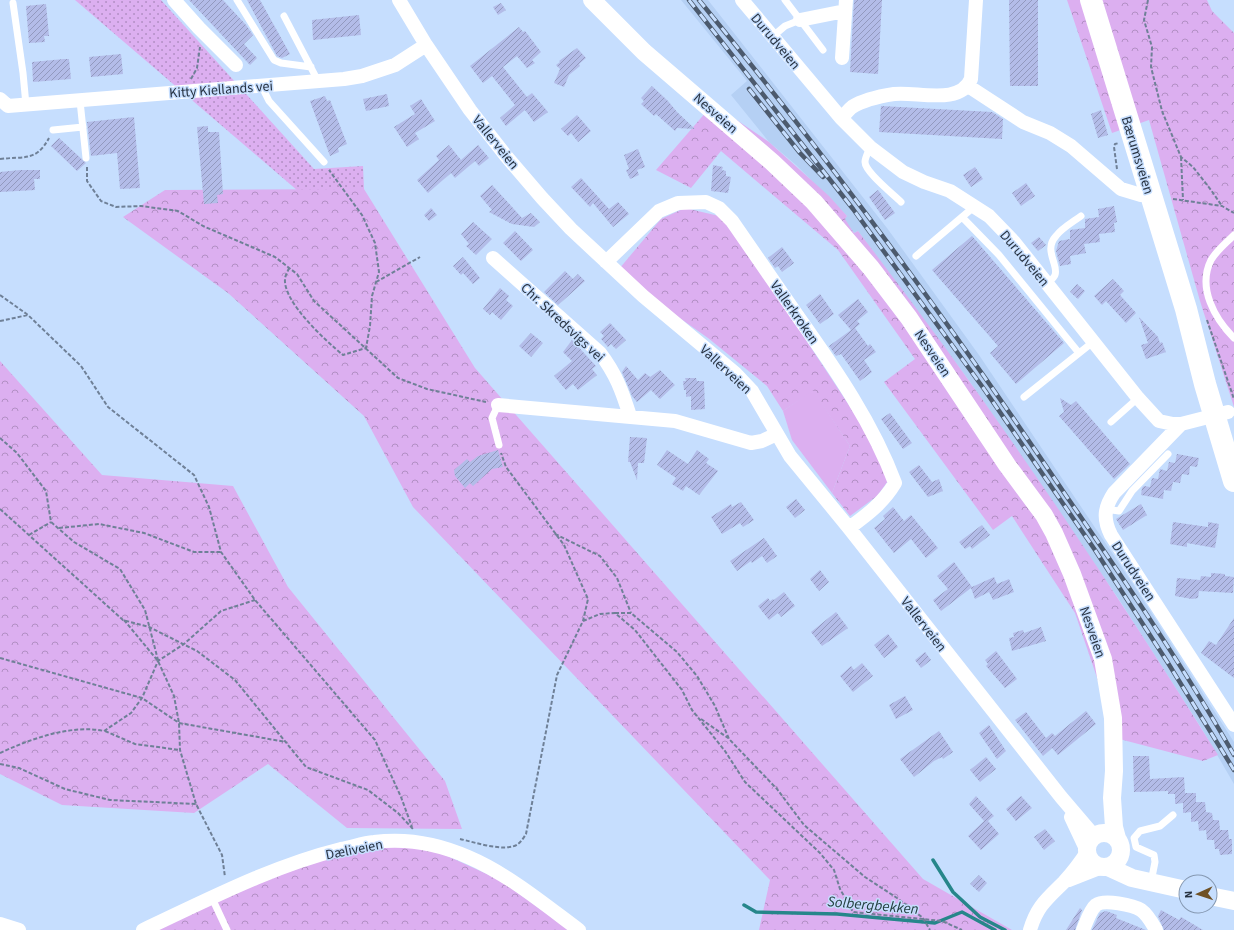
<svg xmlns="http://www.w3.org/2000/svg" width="1234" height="930" font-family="'Source Sans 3',sans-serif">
  <defs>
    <pattern id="grass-dots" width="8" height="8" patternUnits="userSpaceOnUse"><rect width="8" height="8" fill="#dcaff0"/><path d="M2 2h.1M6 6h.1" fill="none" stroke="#b28fc4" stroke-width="1.8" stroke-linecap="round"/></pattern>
    <pattern id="forest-crowns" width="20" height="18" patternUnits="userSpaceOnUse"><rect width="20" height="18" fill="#dcaff0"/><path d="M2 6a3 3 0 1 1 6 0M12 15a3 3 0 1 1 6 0" fill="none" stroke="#b28fc4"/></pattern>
    <pattern id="building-hatch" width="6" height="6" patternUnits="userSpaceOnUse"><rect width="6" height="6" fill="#b3bce8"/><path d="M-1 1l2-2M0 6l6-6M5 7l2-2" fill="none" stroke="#9299be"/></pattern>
  </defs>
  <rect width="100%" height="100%" fill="#c6defe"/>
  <path fill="#b5d0f4" d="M 681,0 L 708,0 L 887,228 L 979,355 L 1135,587 L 1234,742 L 1234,784 L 1202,729 L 1118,598 L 970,382 L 858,231 L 854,233 L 844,219 L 847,216 L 796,165 L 769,142 L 731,95 L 747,81 Z"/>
  <path fill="url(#grass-dots)" d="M 75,0 L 161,0 L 314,169 L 363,166 L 364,189 L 298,191 Z"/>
  <path fill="url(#forest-crowns)" d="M 1067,0 L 1207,0 L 1212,11 L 1234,33 L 1234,407 L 1200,301 L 1149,120 L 1112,133 Z
    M 713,104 L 769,142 L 829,196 L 847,216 L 845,219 L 854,233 L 858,231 C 987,399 1106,575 1218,755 L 1203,761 L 1108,736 L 1108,710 L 1075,613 L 1012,516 L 993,530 L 884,382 L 915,359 L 838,250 L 721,151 L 691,188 L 656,170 Z
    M 364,189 L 475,368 L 923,879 L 1012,930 L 759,930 L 770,880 L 413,507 L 364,416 L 228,293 L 123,217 L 165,190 Z
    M 685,208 L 719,216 L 743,245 L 878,449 L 888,481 L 877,496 L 850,516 L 832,493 L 850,446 L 813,391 L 783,411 L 767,386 L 708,338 L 647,295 L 619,269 L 661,219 Z
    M 0,361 L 102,475 L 233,486 L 288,587 L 445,781 L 462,829 L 347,828 L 268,764 L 194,813 L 62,805 L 0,774 Z
    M 421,844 L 500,880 L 569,930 L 145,930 L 330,853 Z"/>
  <path fill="#dcaff0" d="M 813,390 L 850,446 L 832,493 L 792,440 L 783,411 Z"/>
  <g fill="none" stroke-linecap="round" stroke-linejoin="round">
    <path stroke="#26868a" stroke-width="3.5" d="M 933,860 L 953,892 L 980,917 L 1005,930
      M 744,905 L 756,912 L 837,914 L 935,923 L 962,912 L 995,930"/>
  </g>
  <path fill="url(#building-hatch)" d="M 189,0 L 223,0 L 246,25 L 253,35 L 244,44 L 257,58 L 250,65 Z
    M 247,0 L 260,0 L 290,54 L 282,58 L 277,56 Z
    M 854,0 L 882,0 L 878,74 L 850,72 Z
    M 1009,0 L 1038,0 L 1038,86 L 1010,86 Z
    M 501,3 L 506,10 L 498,15 L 493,7 Z
    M 46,4 L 49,36 L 44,36 L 45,42 L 29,43 L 26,6 Z
    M 359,15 L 361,35 L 313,40 L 312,20 Z
    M 519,27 L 523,32 L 525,31 L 541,52 L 532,60 L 535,63 L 527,68 L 517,56 L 503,67 L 527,97 L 532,93 L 548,112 L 534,122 L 525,110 L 506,126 L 500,118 L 515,105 L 492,76 L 483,83 L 470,66 Z
    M 577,48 L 586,58 L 579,64 L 580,66 L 569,75 L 564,87 L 554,83 L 560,69 L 556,65 L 560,62 L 559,61 Z
    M 121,54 L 123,74 L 91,77 L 89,57 Z
    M 64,59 L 69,59 L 71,79 L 33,82 L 32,62 Z
    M 652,86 L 668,101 L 677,112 L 695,129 L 677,128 L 675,131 L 656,114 L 654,116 L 641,104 L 644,101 L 641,98 Z
    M 387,94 L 389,106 L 366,111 L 363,99 Z
    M 325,96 L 327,101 L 330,100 L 347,144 L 338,148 L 339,152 L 330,156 L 310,101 Z
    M 421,99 L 435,121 L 415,133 L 419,139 L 407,147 L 394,127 L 415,114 L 410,106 Z
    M 881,106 L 992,112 L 1003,119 L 1002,139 L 879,132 Z
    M 1101,110 L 1108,135 L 1098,138 L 1091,114 Z
    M 577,115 L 591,131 L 578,142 L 571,133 L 568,136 L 561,129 Z
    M 134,117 L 140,188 L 120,189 L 117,153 L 91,156 L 87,122 Z
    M 208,126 L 208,132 L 219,132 L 223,194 L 217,195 L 218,203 L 204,204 L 197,127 Z
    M 59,138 L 86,163 L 77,171 L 51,146 Z
    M 449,145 L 461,160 L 478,145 L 489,158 L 479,166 L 475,161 L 455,178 L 451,173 L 428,193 L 417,180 L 439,160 L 436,156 Z
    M 638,149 L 645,167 L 637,170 L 639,175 L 630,179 L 626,170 L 629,169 L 624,155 Z
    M 713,165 L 723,167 L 722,170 L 726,171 L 726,176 L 731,177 L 728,193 L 711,191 Z
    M 975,167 L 983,179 L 971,187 L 963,175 Z
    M 20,170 L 40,170 L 40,179 L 34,179 L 35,190 L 0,192 L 0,172 Z
    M 581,178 L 609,209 L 618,202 L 629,214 L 613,227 L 593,203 L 590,207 L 571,187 Z
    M 1026,183 L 1035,196 L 1021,206 L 1012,193 Z
    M 492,185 L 522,218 L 531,213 L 540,222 L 534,227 L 512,224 L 489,212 L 492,210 L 480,196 Z
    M 878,190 L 895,213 L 885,220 L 869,197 Z
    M 1114,206 L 1117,222 L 1114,223 L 1115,232 L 1099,234 L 1100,242 L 1084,244 L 1086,253 L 1070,256 L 1071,264 L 1060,266 L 1056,251 L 1059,241 L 1070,239 L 1070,230 L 1085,228 L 1085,219 L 1099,217 L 1098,209 Z
    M 431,208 L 437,215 L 429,221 L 424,215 Z
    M 473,222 L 492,239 L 476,255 L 466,246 L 469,244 L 461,234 Z
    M 515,231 L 533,250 L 521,261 L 503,243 Z
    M 972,236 L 1064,343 L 1016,384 L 990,353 L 998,346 L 932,270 Z
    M 1039,237 L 1046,245 L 1038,251 L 1031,243 Z
    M 782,247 L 794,263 L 782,272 L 778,266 L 775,268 L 768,258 Z
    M 463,257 L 480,278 L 473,284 L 463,273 L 461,275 L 453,266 Z
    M 565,271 L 573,279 L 578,274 L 585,281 L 558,305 L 544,292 Z
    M 1113,279 L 1124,291 L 1120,295 L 1136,313 L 1126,323 L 1106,301 L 1102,305 L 1094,296 Z
    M 1077,284 L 1085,291 L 1078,299 L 1070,292 Z
    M 500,288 L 509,296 L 506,300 L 513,306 L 501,320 L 492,312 L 490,315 L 483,309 Z
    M 820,294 L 834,314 L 820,324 L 806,305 Z
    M 858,299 L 868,312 L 857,321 L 860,324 L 855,328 L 868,346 L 870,344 L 876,352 L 864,360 L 872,372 L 860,381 L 841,354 L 836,356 L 829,346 L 851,330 L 838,315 Z
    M 1139,317 L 1158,337 L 1160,343 L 1162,342 L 1166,352 L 1146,359 L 1141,345 L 1148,343 Z
    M 610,323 L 626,340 L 616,349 L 611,344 L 608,347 L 601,339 L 604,336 L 600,332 Z
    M 531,333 L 543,343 L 531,357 L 519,346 Z
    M 572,340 L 596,366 L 592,369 L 597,375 L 578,390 L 573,384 L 566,390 L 554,376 L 572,361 L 563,352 Z
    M 626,366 L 638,380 L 645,373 L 650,377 L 660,370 L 675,385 L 660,399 L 651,390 L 637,402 L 632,396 L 622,372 Z
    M 685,378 L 696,378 L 697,381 L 704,381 L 705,409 L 691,410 L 691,396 L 686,397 L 686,390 L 684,390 L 683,381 L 686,381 Z
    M 1060,398 L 1071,405 L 1076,401 L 1130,464 L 1114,479 L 1059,416 L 1064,412 Z
    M 890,413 L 912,443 L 903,449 L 881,419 Z
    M 630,437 L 647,438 L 644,463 L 638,463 L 637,480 L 630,462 L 628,462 Z
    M 498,450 L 503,467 L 492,469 L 473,486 L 470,483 L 465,488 L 455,476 L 454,470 L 467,459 L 470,462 L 478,456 Z
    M 667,450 L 688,464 L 697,450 L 709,459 L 706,463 L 718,471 L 699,495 L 686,486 L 683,491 L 672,484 L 676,478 L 657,465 Z
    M 1177,454 L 1199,458 L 1197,467 L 1190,466 L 1189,475 L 1182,474 L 1180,483 L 1173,482 L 1171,491 L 1164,490 L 1163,499 L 1141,495 L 1142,488 L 1144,486 L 1150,487 L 1152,478 L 1158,479 L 1160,469 L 1167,471 L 1169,462 L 1175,463 Z
    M 919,465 L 932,482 L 939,479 L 943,491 L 928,497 L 909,472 Z
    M 796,499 L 805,510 L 795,518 L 786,507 Z
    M 741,502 L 754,520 L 743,527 L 740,523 L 722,534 L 711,517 L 731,504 L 732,507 Z
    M 1141,504 L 1147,515 L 1123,530 L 1116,519 Z
    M 893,507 L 904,521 L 911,515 L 938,548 L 926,558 L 911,539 L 894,553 L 874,528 L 885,519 L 883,516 Z
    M 1173,522 L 1208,527 L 1208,522 L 1219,524 L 1215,548 L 1187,543 L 1187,547 L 1170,544 Z
    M 982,525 L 990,535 L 972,549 L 970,546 L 965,549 L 959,542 Z
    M 764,538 L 777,556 L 767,563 L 762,556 L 752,563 L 751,561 L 737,571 L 730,561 Z
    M 954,562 L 972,587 L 994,577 L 997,584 L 1009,579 L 1014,592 L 993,600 L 989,592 L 975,599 L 971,588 L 941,611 L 933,600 L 948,589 L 937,576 Z
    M 820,570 L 829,582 L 819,591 L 810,579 Z
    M 1211,573 L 1225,574 L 1225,576 L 1234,577 L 1233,593 L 1199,591 L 1198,598 L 1192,599 L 1175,596 L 1177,578 L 1200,580 L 1201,576 L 1211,577 Z
    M 784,592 L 795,606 L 781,617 L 778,613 L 769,620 L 758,606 L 768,598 L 770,601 L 773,599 L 774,600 Z
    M 836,612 L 848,628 L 822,646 L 811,632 Z
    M 1234,618 L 1234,678 L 1201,653 L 1209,641 L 1216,645 Z
    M 1041,627 L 1046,641 L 1012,651 L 1009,638 L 1014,637 L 1013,633 L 1023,630 L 1024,633 Z
    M 888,634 L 898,647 L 884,658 L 874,645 Z
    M 996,651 L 1017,679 L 1005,688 L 986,666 L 988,664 L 985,660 Z
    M 925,652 L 931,660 L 921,668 L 915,660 Z
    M 862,663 L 873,676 L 853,692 L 840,676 L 851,666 L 854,670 Z
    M 905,696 L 913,710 L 896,719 L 889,705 Z
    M 1086,711 L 1096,724 L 1058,755 L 1052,748 L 1043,756 L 1015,720 L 1026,712 L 1046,738 L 1052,733 L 1055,736 Z
    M 989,725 L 1006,751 L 997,759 L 979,733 Z
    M 939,731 L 953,752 L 943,759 L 942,757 L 934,761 L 914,777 L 900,759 Z
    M 1133,756 L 1149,756 L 1150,779 L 1184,777 L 1185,793 L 1196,793 L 1196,802 L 1205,802 L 1206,812 L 1212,813 L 1213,820 L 1219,820 L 1220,830 L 1228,830 L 1229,839 L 1232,839 L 1232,854 L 1220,855 L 1219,849 L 1215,849 L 1214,840 L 1207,840 L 1206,830 L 1199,831 L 1198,821 L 1191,822 L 1191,812 L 1183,813 L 1183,803 L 1175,804 L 1175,794 L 1168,794 L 1168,791 L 1134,792 Z
    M 986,757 L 996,769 L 980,782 L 970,770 Z
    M 976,796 L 994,816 L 988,821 L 999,834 L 981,850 L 968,836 L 984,821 L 969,804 Z
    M 1021,796 L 1032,808 L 1016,821 L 1006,809 Z
    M 1045,829 L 1055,841 L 1044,850 L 1034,837 Z
    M 979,875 L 987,883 L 979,892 L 970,884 Z
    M 1080,908 L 1082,910 L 1075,930 L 1066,930 Z
    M 1161,910 L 1179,920 L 1181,917 L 1203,930 L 1164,930 L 1158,916 Z
    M 1106,911 L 1117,915 L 1116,918 L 1146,930 L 1092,930 L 1100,913 Z"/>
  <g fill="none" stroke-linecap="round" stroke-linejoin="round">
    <path stroke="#6f8097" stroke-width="2" stroke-dasharray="4 2" stroke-linecap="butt" d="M 1148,0 L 1144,20 L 1152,47 L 1151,67 L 1162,111 L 1181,157 L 1193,167 L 1211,190 L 1222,206
      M 191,79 L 197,68 L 200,47
      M 1181,157 L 1183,200
      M 0,159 C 24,156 36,162 49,138
      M 87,167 L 87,181 L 101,201 L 116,207 L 141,206 L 178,211 L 203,226 L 275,257 L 297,274 L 314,301 L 398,378 L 427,389 L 486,402
      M 1117,169 L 1114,147 L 1115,144 L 1119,143
      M 1173,199 L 1222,206 L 1234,213
      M 289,268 C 288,271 285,276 285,279 C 283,302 326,341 343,355 L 366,348 L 370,326 L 372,296 L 379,272 L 375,243 L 362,215 L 329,170
      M 376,282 L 420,257
      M 0,295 L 28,315 L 81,366 L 108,407 L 194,475 L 209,507 L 221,552 L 255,600 L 375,740 L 401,797 L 412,827
      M 1207,320 L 1234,399
      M 0,321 L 28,315
      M 0,438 L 17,453 L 46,491 L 51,522 L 74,542 L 120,569 L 145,610 L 158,660
      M 0,509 L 123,620 L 149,627 L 197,651 L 235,680 L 306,767 L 368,790 L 398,813 L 413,829
      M 59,528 L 99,524 L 144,533 L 194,552 L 221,552
      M 555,534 L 600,556 L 617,578 L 631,613
      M 29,535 L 51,522
      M 615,613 L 631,613 L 677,652 L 697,676 L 715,706 L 729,739 L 777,789 L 804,825 L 865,877 L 897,898 L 923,918 L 930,930
      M 124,620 L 158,661 L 174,696 L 179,723 L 180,750 L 196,804 L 222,855 L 225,877
      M 583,621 L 600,614 L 615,613 L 635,630 L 682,690 L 692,710 L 725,751 L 745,782 L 820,853 L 834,870 L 840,889 L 853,912 L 942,921 L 962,930
      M 0,658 L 142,698 L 179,723 L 286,742
      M 701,719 L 728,738
      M 105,731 L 135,744 L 180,750
      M 0,753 C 30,739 72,724 104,731 L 131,713 L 142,698 L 158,661 L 184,644 L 221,611 L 255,600
      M 0,764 L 19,768 L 65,789 L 110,800 L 196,804
      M 460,839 C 474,842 506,853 518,844 C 521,842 524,837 526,834 L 557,675 L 583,621 L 588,599 L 564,545 L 506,467 L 501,453
      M 1190,906 L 1202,909"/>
    <path stroke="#fff" stroke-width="7" d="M 237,0 L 274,60 L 281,63 L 311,67
      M 785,0 L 823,50
      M 13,3 L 23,73 L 26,105
      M 284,16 L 318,81
      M 772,37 L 785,26 L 800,20
      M 261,85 L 269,101 L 324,162
      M 80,101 L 86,158
      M 53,130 L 83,127
      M 870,147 C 869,151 865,157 865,162 C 865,172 893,194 901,202
      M 962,217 L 999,255 L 1079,353
      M 1234,235 C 1226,243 1217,250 1211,260 C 1197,288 1215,319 1234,338
      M 916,256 L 975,206
      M 1047,284 C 1049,282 1054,278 1055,275 C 1059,265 1043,250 1056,236 C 1062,228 1073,222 1081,216
      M 1024,397 L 1093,342
      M 498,405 L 492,418 L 499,445
      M 1111,422 L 1138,398
      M 1105,509 L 1119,511 L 1132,491 L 1168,454
      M 1151,882 L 1155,862 L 1154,855 L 1136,847 L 1134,838 L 1140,831 L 1160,826 L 1173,815
      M 212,898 L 227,930"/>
    <path stroke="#fff" stroke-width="14" d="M 174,0 L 199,28 L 236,65
      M 399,0 L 426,45 L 470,110 L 506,156 L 542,198 L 571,229 L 643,296 L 735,373 L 752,391 L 790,456 L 849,528 L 1061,797 L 1090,831 L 1096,835
      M 742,0 L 841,118 L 870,147 L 903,172 L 924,182 L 950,191 L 989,216 L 1014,242 L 1138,398 L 1159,421 L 1173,424 L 1181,424 L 1228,412
      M 800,20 L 845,11
      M 842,58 L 846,0
      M 968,86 L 1023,122 L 1050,133 L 1071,146 L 1121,189 L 1141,195
      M 0,99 L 8,106 L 344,79 L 362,76 L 395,65 L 426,45
      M 841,118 C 845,115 848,110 852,107 C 863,100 881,96 894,94 C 916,91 960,106 971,79 L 976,0
      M 493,258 L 600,353 C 616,374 622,391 630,416
      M 606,262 L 659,211 L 678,203 L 706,202 L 719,208 L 732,221 C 754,253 777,286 799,318 C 836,370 873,424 895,483 C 883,503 867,515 849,528
      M 498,405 L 675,421 L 751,443 L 762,441 L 777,434
      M 1181,424 L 1114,493 C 1104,508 1103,519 1111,535 L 1234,725
      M 1071,817 L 1087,851
      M 1069,880 L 1102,867
      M 0,924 L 19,930
      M 143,930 C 207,900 272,866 341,849 C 352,847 363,843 374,842 C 406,838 439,844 468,857 C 508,874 544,904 579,930
      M 1030,930 C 1037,906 1047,899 1064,882 C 1072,873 1080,863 1087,852
      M 1083,930 C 1086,923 1090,910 1096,905 C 1104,899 1133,905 1141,910 C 1148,915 1152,923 1156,930"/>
    <path stroke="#fff" stroke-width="18" d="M 592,0 L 644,52 L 772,162 L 814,202 L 871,268 L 909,318 L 1007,465 L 1044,515 L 1054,533 L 1072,574 L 1103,659 L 1113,718 L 1114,771 L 1112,798 L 1114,827 L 1117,838
      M1087 850a17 17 0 1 1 34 0a17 17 0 1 1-34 0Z
      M 1108,867 L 1132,878 L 1186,890
      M 1210,896 L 1234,901"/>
    <path stroke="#fff" stroke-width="22" d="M 1091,0 L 1186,309 L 1205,384 L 1234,481"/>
    <g stroke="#4c5a6d" stroke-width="4.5">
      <path id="rail" d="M 689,0 L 853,209 L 984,389 L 1095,550 L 1168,663 L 1234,770
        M 699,0 C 829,159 952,326 1067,497 C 1125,581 1183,666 1234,755
        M 749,89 L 800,153 L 823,177"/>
    </g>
    <use href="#rail" stroke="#c6defe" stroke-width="3" stroke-dasharray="9" stroke-linecap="butt"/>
  </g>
  <g text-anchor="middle" stroke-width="3" stroke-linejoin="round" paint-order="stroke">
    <g font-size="14" fill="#273241" stroke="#c6defe">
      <text transform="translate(776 41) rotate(50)" y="5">Durudveien</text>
      <text transform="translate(221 89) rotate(-4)" y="5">Kitty Kiellands vei</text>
      <text transform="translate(716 113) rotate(41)" y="5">Nesveien</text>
      <text transform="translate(496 142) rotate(51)" y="5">Vallerveien</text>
      <text transform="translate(1138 155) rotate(73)" y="5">Bærumsveien</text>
      <text transform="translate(1025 258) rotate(50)" y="5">Durudveien</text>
      <text transform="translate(795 312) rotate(55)" y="5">Vallerkroken</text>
      <text transform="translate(563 322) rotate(43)" y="5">Chr. Skredsvigs vei</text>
      <text transform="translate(933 353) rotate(56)" y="5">Nesveien</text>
      <text transform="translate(726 369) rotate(43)" y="5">Vallerveien</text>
      <text transform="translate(1134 571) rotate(57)" y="5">Durudveien</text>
      <text transform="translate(924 624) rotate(52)" y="5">Vallerveien</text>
      <text transform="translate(1093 632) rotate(71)" y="5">Nesveien</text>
      <text transform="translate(354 849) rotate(-11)" y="5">Dæliveien</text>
    </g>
    <g font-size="15" font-style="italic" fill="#264141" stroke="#c6defe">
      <text transform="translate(873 905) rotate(5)" y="5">Solbergbekken</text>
    </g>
  </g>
  <g transform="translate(1198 894) rotate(267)"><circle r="19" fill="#c6defe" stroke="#8699b2"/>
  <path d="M0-3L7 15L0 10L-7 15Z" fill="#6f5125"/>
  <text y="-6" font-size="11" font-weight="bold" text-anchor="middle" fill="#273241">N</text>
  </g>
</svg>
